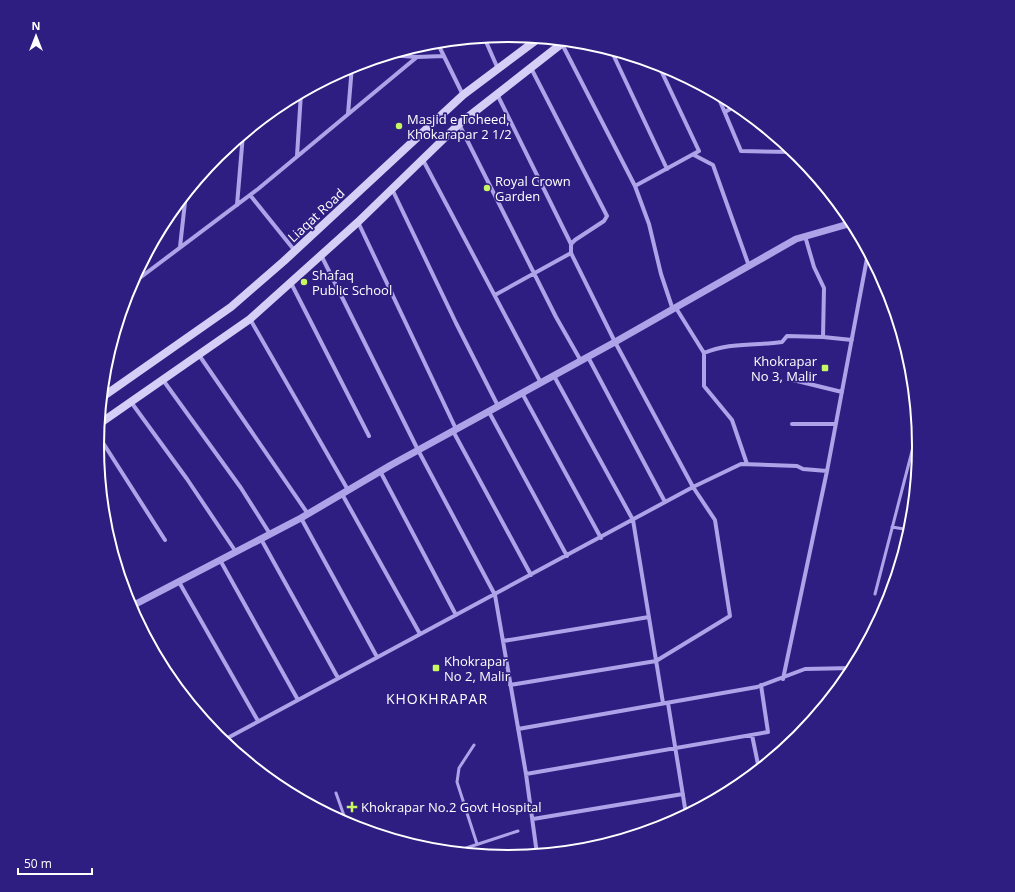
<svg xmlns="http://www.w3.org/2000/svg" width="1015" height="892" font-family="'Open Sans',sans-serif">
  <rect width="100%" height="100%" fill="#2f1e81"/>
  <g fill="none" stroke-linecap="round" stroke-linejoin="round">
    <path stroke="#aea3e9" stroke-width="3" d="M 892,527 L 910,530
      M 875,594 L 917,432
      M 474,745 L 459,768 L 457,782 L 477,844
      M 336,793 L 347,824
      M 454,852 L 518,831"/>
    <path stroke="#aea3e9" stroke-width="4" d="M 484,37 L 498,69
      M 437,42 L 463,95
      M 562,44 L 635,186 L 649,224 L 661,274 L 673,310
      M 611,50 L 667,169
      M 389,55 L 417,57
      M 497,94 L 571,244
      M 717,94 L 741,151 L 794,152
      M 725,112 L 737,105
      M 348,114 L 352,66
      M 459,124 L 556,317 L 581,361
      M 694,155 L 713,165 L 749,266
      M 297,156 L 301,93
      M 423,160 L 541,383
      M 635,186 L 699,151 L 658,64
      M 392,189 L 456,323 L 498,406
      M 250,195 L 295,251
      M 237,205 L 243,134
      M 358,222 L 456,429
      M 805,236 L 814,267 L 824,288 L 823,337
      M 180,247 L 186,193
      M 321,255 L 418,450 L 495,595 L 526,774 L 537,854
      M 291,283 L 369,436
      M 129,286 L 258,189 L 417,57 L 444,56
      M 495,295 L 571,253
      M 676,308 L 704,353 L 704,386 L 732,420 L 747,464
      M 250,319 L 348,490
      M 704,353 C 729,342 756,346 782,342 L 787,336 L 823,337 L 852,340
      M 199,355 L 308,514
      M 588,357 L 665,502
      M 554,376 L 633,520 L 663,703
      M 163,380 L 241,488 L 270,534
      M 793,380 L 842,392
      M 106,393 L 111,344
      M 522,393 L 601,538
      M 131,402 L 187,479 L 236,552
      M 489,412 L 567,556
      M 792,424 L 836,424
      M 453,431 L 531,575
      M 98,435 L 165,540
      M 380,471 L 456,615
      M 342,494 L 420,634
      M 301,518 L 377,657
      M 261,539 L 338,678
      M 220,560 L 298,700
      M 179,582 L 258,721
      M 131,607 L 162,667
      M 503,641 L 649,617
      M 783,679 L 827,471 L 868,253
      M 510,685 L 656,661 L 730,616 L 715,520 L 693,487 L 615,342 L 571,253 L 571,244 L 575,240 L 604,221 L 607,216 L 531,68
      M 668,703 L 686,814
      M 518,729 L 757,687 L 805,669 L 853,668
      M 752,735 L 759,769
      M 222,741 L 693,487 L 741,464 L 797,466 L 803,469 L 827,471
      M 526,774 L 768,732 L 761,685
      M 533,819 L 683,794"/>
    <path stroke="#aea3e9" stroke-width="7" d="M 130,607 L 301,518 L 391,465 L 615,342 L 796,239 L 852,223"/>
    <path stroke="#d5cef7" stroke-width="8" d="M 101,398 L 231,307 L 284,261 L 463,95 L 539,38
      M 99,424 L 250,319 L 358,222 L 459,124 L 565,41"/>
  </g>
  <g fill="#c7f861" stroke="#2f1e81" stroke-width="1.5">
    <circle cx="399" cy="126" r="4"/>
    <circle cx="487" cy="188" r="4"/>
    <circle cx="304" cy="282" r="4"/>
    <rect x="821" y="364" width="8" height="8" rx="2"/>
    <rect x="432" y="664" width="8" height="8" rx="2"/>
    <path d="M350 801h4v4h4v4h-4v4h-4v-4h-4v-4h4z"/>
  </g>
  <g text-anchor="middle" stroke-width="3.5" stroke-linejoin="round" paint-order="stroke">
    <g font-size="13" fill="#fff" stroke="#2f1e81" text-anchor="start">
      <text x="407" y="124">Masjid e Toheed,<tspan x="407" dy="15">Khokarapar 2 1/2</tspan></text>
      <text x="495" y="186">Royal Crown<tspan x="495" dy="15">Garden</tspan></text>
      <text x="312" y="280">Shafaq<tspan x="312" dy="15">Public School</tspan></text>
      <text x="817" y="366" text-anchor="end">Khokrapar<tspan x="817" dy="15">No 3, Malir</tspan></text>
      <text x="444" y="666">Khokrapar<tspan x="444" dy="15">No 2, Malir</tspan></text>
      <text x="361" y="812">Khokrapar No.2 Govt Hospital</text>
    </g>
    <g font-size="13" fill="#fff" stroke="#2f1e81">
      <text transform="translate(316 215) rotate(-43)" y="5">Liaqat Road</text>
    </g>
    <g font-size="14" letter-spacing="1" fill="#fff" stroke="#2f1e81">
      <text x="437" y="704">KHOKHRAPAR</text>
    </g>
  </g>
  <path d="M0 0H1015V892H0ZM104 446a404 404 0 1 1 808 0a404 404 0 1 1-808 0Z" fill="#2f1e81" fill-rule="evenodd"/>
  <path fill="none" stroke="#fff" stroke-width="2" d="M104 446a404 404 0 1 1 808 0a404 404 0 1 1-808 0Z"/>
  <g transform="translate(36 36)" stroke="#2f1e81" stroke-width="3" paint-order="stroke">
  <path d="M0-3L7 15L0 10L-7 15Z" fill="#ffffff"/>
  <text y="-6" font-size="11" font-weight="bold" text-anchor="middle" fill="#ffffff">N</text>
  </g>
  <path d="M18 868v6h74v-6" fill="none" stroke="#ffffff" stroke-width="2"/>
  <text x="24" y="868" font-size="12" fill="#ffffff" stroke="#2f1e81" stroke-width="3" paint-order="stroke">50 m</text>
</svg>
